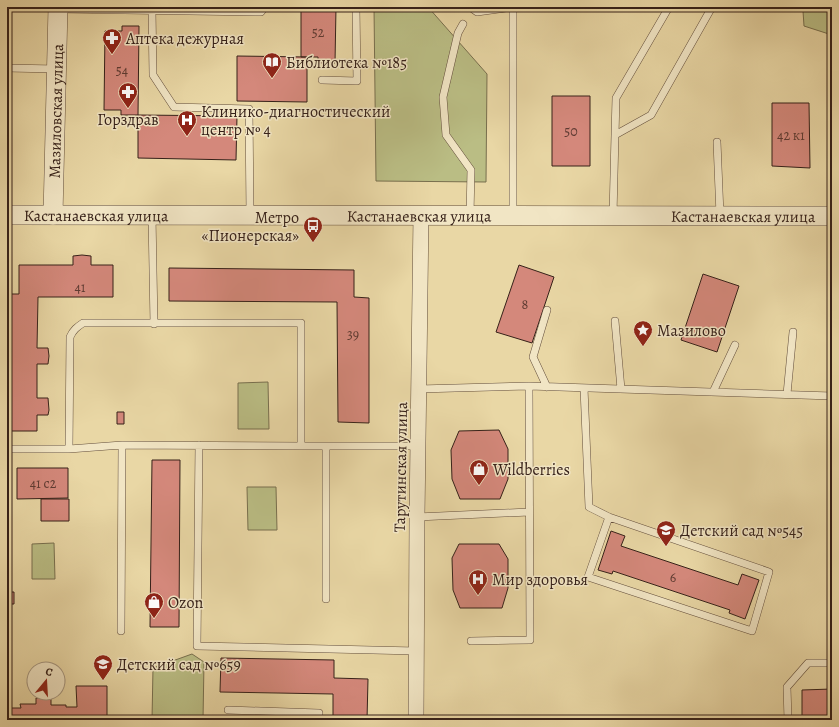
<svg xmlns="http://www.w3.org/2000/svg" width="839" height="727" font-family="Alegreya,serif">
  <rect width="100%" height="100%" fill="#e9d7a5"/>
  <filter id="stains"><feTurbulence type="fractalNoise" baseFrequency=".005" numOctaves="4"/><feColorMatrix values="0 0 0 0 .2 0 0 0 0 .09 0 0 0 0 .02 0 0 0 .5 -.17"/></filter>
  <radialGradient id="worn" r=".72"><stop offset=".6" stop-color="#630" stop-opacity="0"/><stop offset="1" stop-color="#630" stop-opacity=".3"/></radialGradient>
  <path fill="#babd84" stroke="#786f4e" d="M 374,7 L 428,7 L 487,74 L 486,182 L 376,181 Z
    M 832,10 L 832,35 L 804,26 L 803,11 Z
    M 268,382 L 269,429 L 238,429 L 238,383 Z
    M 247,487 L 276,487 L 277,530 L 248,530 Z
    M 54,543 L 55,579 L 32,579 L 32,544 Z
    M 192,654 L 204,662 L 203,720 L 152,720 L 153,668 Z"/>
  <path fill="#d4887b" stroke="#362119" d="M 301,7 L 336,7 L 335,63 L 318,63 L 318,57 L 301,57 Z
    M 122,26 L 139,26 L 138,115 L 121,115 L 121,110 L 104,110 L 105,31 L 122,31 Z
    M 237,56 L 307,57 L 307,102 L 237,101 Z
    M 552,96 L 590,96 L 590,166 L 552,166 Z
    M 772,103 L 809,103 L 810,168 L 772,166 Z
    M 138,115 L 237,116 L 236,160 L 138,158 Z
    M 82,255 L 91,256 L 91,265 L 113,265 L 113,297 L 38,297 L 37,348 L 48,348 L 49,356 L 48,364 L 37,364 L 37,398 L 48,398 L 49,410 L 48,415 L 37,415 L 37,431 L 7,431 L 7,294 L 19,294 L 19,265 L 73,265 L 73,256 Z
    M 519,265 L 554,277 L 532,343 L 496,332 Z
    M 169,268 L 354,270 L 354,297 L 369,298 L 369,423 L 338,422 L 337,302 L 169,301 Z
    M 703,274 L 739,286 L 717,352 L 681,340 Z
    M 117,412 L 124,412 L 124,424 L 117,424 Z
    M 499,430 L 508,449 L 508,479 L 500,499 L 460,499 L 452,479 L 451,450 L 459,431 Z
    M 152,460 L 180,460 L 179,627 L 150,627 Z
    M 17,468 L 68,468 L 68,498 L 17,499 Z
    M 41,499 L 69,499 L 69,521 L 41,521 Z
    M 611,531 L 625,536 L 621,546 L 738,585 L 742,574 L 759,580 L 745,619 L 729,613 L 730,610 L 613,571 L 612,574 L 598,570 Z
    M 459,544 L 499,544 L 508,559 L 508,588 L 502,608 L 460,608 L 453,590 L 452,558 Z
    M 7,592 L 14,592 L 14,604 L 7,604 Z
    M 221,658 L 334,660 L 334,678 L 368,679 L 367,720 L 333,720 L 333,694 L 220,692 Z
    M 76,686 L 107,686 L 107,720 L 7,720 L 7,688 L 11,688 L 11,708 L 21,708 L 20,704 L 36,704 L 36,698 L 51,698 L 51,705 L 66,705 L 66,707 L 77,707 Z
    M 832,689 L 832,718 L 802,718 L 802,690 Z"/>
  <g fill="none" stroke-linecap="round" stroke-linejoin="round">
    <g stroke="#634e3c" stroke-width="8">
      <path id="service" d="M 470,7 L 477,12 L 514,7
        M 58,9 L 261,12 L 265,7
        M 152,10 L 153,75 L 174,107 L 249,109 L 250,214
        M 463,24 L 458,33 L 443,97 L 446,135 L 471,170 L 470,215
        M 7,68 L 56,69
        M 322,80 L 357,81 L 356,7
        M 615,135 L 616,98 L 669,7
        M 717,142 L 720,215
        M 513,215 L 513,7
        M 613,215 L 615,135 L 651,115 L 712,7
        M 152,216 L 154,324
        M 547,310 L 533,357 L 547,387
        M 615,321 L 621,389
        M 584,388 L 589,507 L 609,517 L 769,572 L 752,631 L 588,577 L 609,517
        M 419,389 L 529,386 L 832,396
        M 713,392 L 735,345
        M 787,394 L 793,332
        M 199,445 L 197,646 L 416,651
        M 7,449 L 69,449 L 122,445 L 301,446
        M 69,449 L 70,337 C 73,330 77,327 83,323 L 301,323 L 301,446 L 418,446
        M 417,517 L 529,512
        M 326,599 L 326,446
        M 121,631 L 122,445
        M 471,641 L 530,640 L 529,386
        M 228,710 L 319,713 L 319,720
        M 788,720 L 787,687 L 808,663 L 832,663"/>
    </g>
    <g stroke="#634e3c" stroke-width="16">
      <path id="minor" d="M 416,720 L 417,517 L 421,215"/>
    </g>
    <g stroke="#634e3c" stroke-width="20">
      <g id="tertiary">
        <path id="s1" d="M 7,215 L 832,216"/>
        <path id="s2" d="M 53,215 L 58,7"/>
      </g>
    </g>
    <use href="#service" stroke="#f1e5c4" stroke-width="7"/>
    <use href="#minor" stroke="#f1e5c4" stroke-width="15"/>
    <use href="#tertiary" stroke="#f1e5c4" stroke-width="19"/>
  </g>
  <defs>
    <g id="pharmacy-pin" transform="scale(1)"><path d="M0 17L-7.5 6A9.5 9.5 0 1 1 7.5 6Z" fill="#8f2418" stroke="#f1e5c4"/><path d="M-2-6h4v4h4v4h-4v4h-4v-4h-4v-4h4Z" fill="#fff"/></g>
    <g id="library-pin" transform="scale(1)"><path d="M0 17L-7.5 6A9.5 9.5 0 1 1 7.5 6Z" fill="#8f2418" stroke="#f1e5c4"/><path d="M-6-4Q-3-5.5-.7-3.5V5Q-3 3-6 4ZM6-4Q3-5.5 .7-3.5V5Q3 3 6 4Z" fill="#fff"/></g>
    <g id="hospital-pin" transform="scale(1)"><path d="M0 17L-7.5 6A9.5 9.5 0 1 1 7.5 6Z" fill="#8f2418" stroke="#f1e5c4"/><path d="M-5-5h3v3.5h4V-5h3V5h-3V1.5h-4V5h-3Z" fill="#fff"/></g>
    <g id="bus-pin" transform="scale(1)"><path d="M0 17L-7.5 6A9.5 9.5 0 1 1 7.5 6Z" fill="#8f2418" stroke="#f1e5c4"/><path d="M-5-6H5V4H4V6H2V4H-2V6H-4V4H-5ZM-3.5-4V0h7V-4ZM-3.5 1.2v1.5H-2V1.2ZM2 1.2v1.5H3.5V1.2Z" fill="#fff"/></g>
    <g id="sight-pin" transform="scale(1)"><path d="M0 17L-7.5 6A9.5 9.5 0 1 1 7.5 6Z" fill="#8f2418" stroke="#f1e5c4"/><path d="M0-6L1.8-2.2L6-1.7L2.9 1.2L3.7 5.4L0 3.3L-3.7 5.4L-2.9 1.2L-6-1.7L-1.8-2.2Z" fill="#fff"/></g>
    <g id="shop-pin" transform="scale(1)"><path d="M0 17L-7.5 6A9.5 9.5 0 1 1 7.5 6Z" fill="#8f2418" stroke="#f1e5c4"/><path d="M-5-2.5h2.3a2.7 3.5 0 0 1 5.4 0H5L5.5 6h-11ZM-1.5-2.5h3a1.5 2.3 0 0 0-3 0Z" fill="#fff"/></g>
    <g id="school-pin" transform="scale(1)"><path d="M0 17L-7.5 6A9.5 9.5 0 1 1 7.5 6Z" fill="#8f2418" stroke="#f1e5c4"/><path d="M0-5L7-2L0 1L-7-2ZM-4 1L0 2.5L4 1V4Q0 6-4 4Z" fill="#fff"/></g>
  </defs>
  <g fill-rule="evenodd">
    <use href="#pharmacy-pin" x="112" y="38"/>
    <use href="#library-pin" x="272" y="62"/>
    <use href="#pharmacy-pin" x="128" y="92"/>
    <use href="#hospital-pin" x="187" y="120"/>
    <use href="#bus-pin" x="313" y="226"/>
    <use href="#sight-pin" x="643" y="330"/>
    <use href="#shop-pin" x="479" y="469"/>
    <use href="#school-pin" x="666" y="530"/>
    <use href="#hospital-pin" x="478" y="579"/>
    <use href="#shop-pin" x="154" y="602"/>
    <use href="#school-pin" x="103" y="664"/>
  </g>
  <g text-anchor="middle" stroke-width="3" stroke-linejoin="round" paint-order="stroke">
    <g font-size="14" fill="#5e3b32">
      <text x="318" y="37">52</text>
      <text x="122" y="75">54</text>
      <text x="571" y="136">50</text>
      <text x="791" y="140">42 к1</text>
      <text x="80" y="292">41</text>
      <text x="525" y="309">8</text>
      <text x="353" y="339">39</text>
      <text x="43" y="488">41 с2</text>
      <text x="673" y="582">6</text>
    </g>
    <g font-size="16" fill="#362119" stroke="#f1e5c4" text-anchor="start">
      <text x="126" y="44">Аптека дежурная</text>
      <text x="286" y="68">Библиотека №185</text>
      <text x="201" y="117">Клинико-диагностический<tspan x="201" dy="18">центр № 4</tspan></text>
      <text x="128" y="125" text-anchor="middle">Горздрав</text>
      <text x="299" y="223" text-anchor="end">Метро<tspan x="299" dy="18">«Пионерская»</tspan></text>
      <text x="657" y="336">Мазилово</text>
      <text x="493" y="475">Wildberries</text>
      <text x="680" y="536">Детский сад №545</text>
      <text x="492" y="585">Мир здоровья</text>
      <text x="168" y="608">Ozon</text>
      <text x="117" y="670">Детский сад №659</text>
    </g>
    <g font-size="16" fill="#362119" stroke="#f1e5c4">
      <text dy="6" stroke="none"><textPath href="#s2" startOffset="104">Мазиловская улица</textPath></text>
      <text dy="6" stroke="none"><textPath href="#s1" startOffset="89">Кастанаевская улица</textPath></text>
      <text dy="6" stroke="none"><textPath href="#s1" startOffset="412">Кастанаевская улица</textPath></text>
      <text dy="6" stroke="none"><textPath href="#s1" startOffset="736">Кастанаевская улица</textPath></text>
      <text transform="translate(400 467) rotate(-89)" y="6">Тарутинская улица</text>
    </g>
  </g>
  <rect width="839" height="727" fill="none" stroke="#e9d7a5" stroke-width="24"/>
  <rect x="8" y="8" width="823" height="711" fill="none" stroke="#362119" stroke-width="2"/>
  <rect x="12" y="12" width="815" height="703" fill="none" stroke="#362119"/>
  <g transform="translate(46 681) rotate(18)"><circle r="19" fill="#f1e5c4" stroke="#a69780"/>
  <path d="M0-3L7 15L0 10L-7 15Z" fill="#8f2418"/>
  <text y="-6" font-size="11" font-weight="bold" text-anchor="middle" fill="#362119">С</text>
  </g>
  <rect width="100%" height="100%" filter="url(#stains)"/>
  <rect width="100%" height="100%" fill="url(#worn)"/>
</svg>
